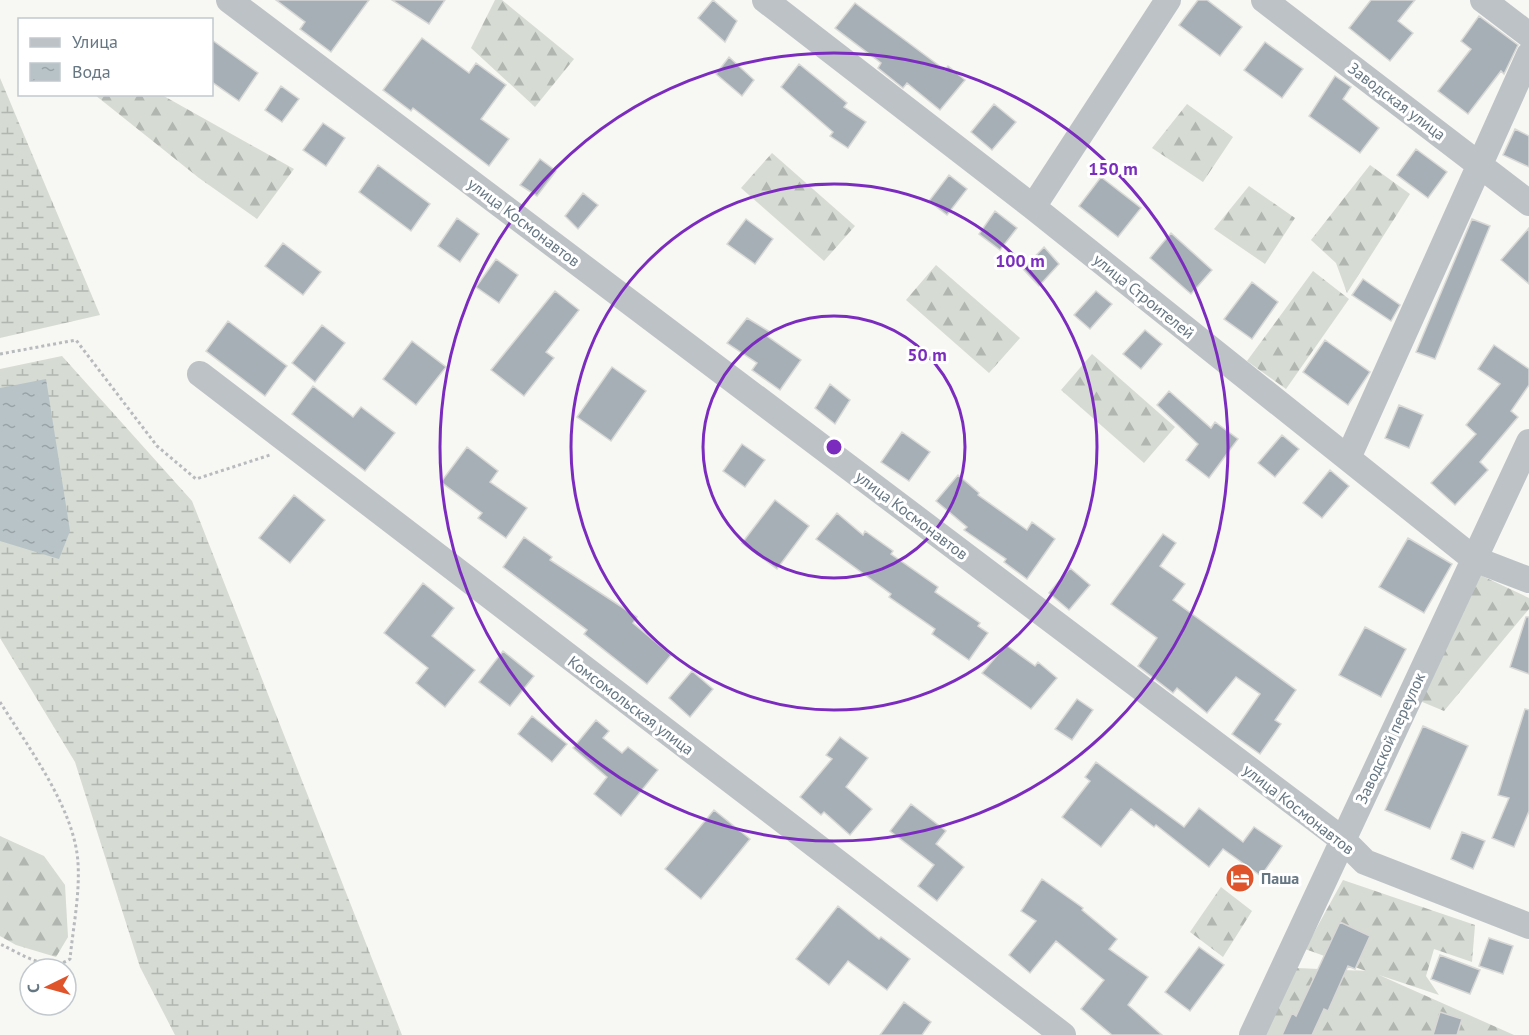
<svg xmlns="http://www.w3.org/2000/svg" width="1529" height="1035" font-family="'PT Sans',sans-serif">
  <defs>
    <pattern id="forest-firs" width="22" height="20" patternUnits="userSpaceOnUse" patternTransform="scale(1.5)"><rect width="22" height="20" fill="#d6dbd3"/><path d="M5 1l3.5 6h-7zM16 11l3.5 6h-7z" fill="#b1b6b1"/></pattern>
    <pattern id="wetland-marsh" width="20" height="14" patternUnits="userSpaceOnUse" patternTransform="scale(1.5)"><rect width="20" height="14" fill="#d6dbd3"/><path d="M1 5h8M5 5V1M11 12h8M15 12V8" fill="none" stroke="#b1b6b1"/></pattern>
    <pattern id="water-ripples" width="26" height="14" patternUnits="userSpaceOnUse" patternTransform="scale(1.5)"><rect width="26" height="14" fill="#b7c3c7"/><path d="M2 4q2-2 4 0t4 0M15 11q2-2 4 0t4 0" fill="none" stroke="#99a3a7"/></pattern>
  </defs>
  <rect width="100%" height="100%" fill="#f7f7f3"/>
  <path fill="url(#forest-firs)" d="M 495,0 L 502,0 L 574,59 L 535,107 L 471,48 Z
    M 95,95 L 162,95 L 294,169 L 257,219 L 199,178 Z
    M 1187,104 L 1233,137 L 1203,182 L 1152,148 Z
    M 772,153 L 855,226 L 824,261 L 741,188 Z
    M 1370,165 L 1410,194 L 1347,293 L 1336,263 L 1311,240 Z
    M 1249,186 L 1295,218 L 1265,264 L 1214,229 Z
    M 936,265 L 1020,338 L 989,373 L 906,300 Z
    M 1313,271 L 1349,299 L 1286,389 L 1247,361 Z
    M 1092,354 L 1175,427 L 1144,463 L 1061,390 Z
    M 1478,574 L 1529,598 L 1529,609 L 1444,711 L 1420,701 Z
    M 0,836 L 44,856 L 65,885 L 68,937 L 56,957 L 16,945 L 0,936 Z
    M 1343,880 L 1475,925 L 1472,962 L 1434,949 L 1426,976 L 1439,995 L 1379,975 L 1514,1035 L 1264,1035 L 1296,968 L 1366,971 L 1305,949 Z
    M 1221,887 L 1252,911 L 1223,957 L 1190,932 Z"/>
  <path fill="url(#wetland-marsh)" d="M 0,78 L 100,315 L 0,338 Z
    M 62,356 L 192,501 L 402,1035 L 175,1035 L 140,967 L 75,762 L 0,638 L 0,369 Z"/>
  <path fill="url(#water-ripples)" d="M 46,379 L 70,531 L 59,559 L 0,541 L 0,388 Z"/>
  <path fill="#a6afb5" stroke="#d8d8d6" stroke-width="1.5" d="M 276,0 L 369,0 L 331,52 L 300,29 L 305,22 Z
    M 392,0 L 445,0 L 429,24 Z
    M 713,0 L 737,21 L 725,42 L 698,18 Z
    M 1198,0 L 1207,0 L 1242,27 L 1220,56 L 1179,25 Z
    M 1371,0 L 1415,0 L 1398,21 L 1413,33 L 1390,61 L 1349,28 Z
    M 855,3 L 945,70 L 948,66 L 965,80 L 940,110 L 907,83 L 903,88 L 878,68 L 881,63 L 835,28 Z
    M 1479,16 L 1518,45 L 1504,74 L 1501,71 L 1468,114 L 1438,91 L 1471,49 L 1461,41 Z
    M 422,38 L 469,73 L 476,63 L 506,85 L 481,119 L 509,139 L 489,166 L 413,108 L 411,111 L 383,90 Z
    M 212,40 L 258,73 L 239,101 L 212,82 Z
    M 1265,42 L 1303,69 L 1282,98 L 1244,70 Z
    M 729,57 L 754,80 L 742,96 L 716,74 Z
    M 799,64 L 847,103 L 844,107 L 866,122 L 848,148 L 830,136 L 833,132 L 781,87 Z
    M 1335,76 L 1351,87 L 1343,99 L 1379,128 L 1360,153 L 1309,116 Z
    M 281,86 L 299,99 L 282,122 L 265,110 Z
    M 994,104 L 1016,122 L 992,150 L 971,132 Z
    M 323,123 L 345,138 L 326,166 L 303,150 Z
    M 1515,129 L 1529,136 L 1529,167 L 1503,155 Z
    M 1416,149 L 1447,172 L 1428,198 L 1397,175 Z
    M 540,159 L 556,171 L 537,196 L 520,185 Z
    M 378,165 L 430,204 L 411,231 L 359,192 Z
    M 949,175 L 967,189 L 947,215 L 929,201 Z
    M 1101,177 L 1141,208 L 1118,237 L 1079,206 Z
    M 583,193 L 598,205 L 578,229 L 565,216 Z
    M 995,211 L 1017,228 L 1000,250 L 979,234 Z
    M 457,218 L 479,234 L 460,262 L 438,246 Z
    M 746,219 L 773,239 L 755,264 L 727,244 Z
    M 1472,219 L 1490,226 L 1435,359 L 1416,352 Z
    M 1529,228 L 1529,284 L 1501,260 Z
    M 1171,233 L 1212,270 L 1191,294 L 1150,258 Z
    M 283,243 L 321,272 L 303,295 L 265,266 Z
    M 1044,247 L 1059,264 L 1039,286 L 1023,269 Z
    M 496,259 L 518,275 L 499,303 L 476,287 Z
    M 1363,279 L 1400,305 L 1391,321 L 1352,295 Z
    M 1252,282 L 1278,302 L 1252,339 L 1224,319 Z
    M 555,291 L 579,310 L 546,352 L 554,358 L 524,396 L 491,370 Z
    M 1096,291 L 1112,304 L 1090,329 L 1074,315 Z
    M 747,318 L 770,332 L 767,336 L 801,360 L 780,390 L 752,370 L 757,363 L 727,343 Z
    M 228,321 L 287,366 L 265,396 L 206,351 Z
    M 322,325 L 345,343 L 315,382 L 292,363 Z
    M 1145,330 L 1162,344 L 1141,369 L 1123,354 Z
    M 1325,340 L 1370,372 L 1348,405 L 1303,372 Z
    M 412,341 L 446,367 L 416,405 L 383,379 Z
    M 1494,345 L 1529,369 L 1529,385 L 1511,411 L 1518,417 L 1480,462 L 1488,470 L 1455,505 L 1431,483 L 1476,434 L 1466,425 L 1500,384 L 1478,369 Z
    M 612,367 L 646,391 L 611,441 L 577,417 Z
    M 830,384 L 850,400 L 835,424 L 815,408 Z
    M 313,386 L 353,417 L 361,407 L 395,433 L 365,471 L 292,414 Z
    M 1169,391 L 1211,428 L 1215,422 L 1238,439 L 1209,478 L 1186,460 L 1198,444 L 1157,405 Z
    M 1399,405 L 1423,415 L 1409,448 L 1385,438 Z
    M 902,432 L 930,452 L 909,481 L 881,462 Z
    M 1282,435 L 1299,449 L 1275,477 L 1258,463 Z
    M 742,444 L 765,460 L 745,487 L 723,471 Z
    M 467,447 L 498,471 L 490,482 L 527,508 L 506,538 L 478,518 L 482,513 L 441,482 Z
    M 1330,470 L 1349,486 L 1322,518 L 1303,503 Z
    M 958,475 L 979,493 L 978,495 L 1027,530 L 1032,522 L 1055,539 L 1027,579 L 1004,562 L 1006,559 L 964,530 L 967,527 L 936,501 Z
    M 294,495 L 325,520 L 290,563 L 259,538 Z
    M 775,500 L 809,526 L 777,569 L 742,543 Z
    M 837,513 L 863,535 L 865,531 L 893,551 L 891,554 L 938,587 L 935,592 L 980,623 L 978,626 L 988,633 L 969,660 L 932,634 L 935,629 L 889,597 L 891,594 L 816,539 Z
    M 1163,534 L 1176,543 L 1160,566 L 1185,584 L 1173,600 L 1296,690 L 1275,720 L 1281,724 L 1260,754 L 1232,734 L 1260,694 L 1236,677 L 1207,713 L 1177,688 L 1173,693 L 1138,666 L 1157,638 L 1111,604 Z
    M 524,537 L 552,557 L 550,560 L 637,617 L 633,623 L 671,655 L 647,684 L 584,634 L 587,630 L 503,567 Z
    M 1408,538 L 1452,564 L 1424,613 L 1379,587 Z
    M 1070,568 L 1090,585 L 1069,610 L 1049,593 Z
    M 423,583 L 454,608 L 432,636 L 475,670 L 445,707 L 416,683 L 428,668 L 384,633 Z
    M 1526,617 L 1529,617 L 1529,674 L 1510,667 Z
    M 1365,627 L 1406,649 L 1381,697 L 1339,675 Z
    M 1006,645 L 1035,666 L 1038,662 L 1057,678 L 1031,709 L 982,673 Z
    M 503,651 L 534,676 L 510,706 L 479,682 Z
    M 692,671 L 713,689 L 690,717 L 669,698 Z
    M 1077,699 L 1093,710 L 1072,740 L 1055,729 Z
    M 1525,709 L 1529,710 L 1529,811 L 1514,847 L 1492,838 L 1509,798 L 1498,795 Z
    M 532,716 L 567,744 L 552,762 L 518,734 Z
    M 596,720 L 609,731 L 603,738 L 622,753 L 628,747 L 658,770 L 621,816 L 594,794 L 607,777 L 573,748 Z
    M 1423,726 L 1468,746 L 1430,829 L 1385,810 Z
    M 840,737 L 868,758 L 846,787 L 872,809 L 850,835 L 824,812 L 821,815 L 800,797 L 832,759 L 826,755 Z
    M 1096,762 L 1184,827 L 1199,808 L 1243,842 L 1254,827 L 1282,846 L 1261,876 L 1223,849 L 1209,867 L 1156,825 L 1154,827 L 1131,809 L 1101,847 L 1062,817 L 1090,781 L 1085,777 Z
    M 911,804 L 946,831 L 936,844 L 964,867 L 937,901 L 918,886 L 934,865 L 890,831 Z
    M 714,810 L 750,839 L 701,899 L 665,869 Z
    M 1462,832 L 1485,841 L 1473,869 L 1451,859 Z
    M 1042,879 L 1083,908 L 1082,910 L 1117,939 L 1109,949 L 1148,977 L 1128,1005 L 1162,1035 L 1112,1035 L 1081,1009 L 1104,980 L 1056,941 L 1030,973 L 1009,955 L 1036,921 L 1021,911 Z
    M 838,906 L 879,939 L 881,937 L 910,959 L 887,990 L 848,961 L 829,985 L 796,959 Z
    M 1340,922 L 1370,936 L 1355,969 L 1348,966 L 1328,1011 L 1324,1009 L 1312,1035 L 1282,1035 L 1292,1013 L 1296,1016 Z
    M 1489,938 L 1513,946 L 1503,974 L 1479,966 Z
    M 1199,947 L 1224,965 L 1190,1011 L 1165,992 Z
    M 1440,955 L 1480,970 L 1470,994 L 1431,979 Z
    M 904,1002 L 931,1022 L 922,1035 L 880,1035 Z
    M 1440,1012 L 1462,1019 L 1457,1035 L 1433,1035 Z"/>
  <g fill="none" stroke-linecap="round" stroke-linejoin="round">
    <path stroke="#b8bbbe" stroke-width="3" stroke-dasharray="3 3" stroke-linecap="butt" d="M 0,354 L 76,340 L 157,446 L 196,479 L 270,455
      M 0,702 C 28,747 75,809 78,863 C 80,894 73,928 70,959 C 49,974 20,953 0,944"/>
    <path stroke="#bdc2c6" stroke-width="26" d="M 229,0 L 1343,840 L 1365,862 L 1529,926
      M 765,0 L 1033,207 L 1474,559 L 1529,580
      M 1264,0 L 1529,203
      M 1483,0 L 1529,35
      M 1033,207 L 1168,0
      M 200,374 L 1063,1035
      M 1348,458 L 1529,55
      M 1252,1035 L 1529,442"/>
  </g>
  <g fill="none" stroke="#7b2cbf" stroke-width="3">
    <circle cx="834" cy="447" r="131"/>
    <circle cx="834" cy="447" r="263"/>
    <circle cx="834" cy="447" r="394"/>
  </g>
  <defs>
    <g id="hotel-disc" transform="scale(1.5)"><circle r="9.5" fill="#df542b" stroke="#fff"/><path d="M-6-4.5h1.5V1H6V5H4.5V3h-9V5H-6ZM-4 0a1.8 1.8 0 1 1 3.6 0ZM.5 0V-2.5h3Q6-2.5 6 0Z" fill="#fff"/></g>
  </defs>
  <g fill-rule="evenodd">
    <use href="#hotel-disc" x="1240" y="878"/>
  </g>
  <g text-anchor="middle" stroke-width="6" stroke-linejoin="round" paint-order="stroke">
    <g font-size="16" fill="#667784" stroke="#fff">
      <text transform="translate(1397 101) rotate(37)" y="6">Заводская улица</text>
      <text transform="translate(524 222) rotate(37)" y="6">улица Космонавтов</text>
      <text transform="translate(1144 296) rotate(39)" y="6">улица Строителей</text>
      <text transform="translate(912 515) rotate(37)" y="6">улица Космонавтов</text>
      <text transform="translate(631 705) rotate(37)" y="6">Комсомольская улица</text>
      <text transform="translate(1390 738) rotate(-65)" y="6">Заводской переулок</text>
      <text transform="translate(1299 809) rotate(38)" y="6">улица Космонавтов</text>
    </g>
    <g font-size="16" font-weight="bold" fill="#667784" stroke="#fff" text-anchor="start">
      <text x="1261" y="884">Паша</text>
    </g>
  </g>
  <circle cx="834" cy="447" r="9" fill="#7b2cbf" stroke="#fff" stroke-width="3"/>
  <g font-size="18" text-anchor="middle" font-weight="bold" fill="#7b2cbf" stroke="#fff" stroke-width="6" stroke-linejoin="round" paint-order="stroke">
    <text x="1113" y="175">150 m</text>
    <text x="1020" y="267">100 m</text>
    <text x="927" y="361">50 m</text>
  </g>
  <rect x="18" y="18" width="195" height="78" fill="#ffffff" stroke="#c2c9ce" stroke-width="1.5"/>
  <rect x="30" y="38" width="30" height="9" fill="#bdc2c6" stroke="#c2c9ce" stroke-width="1.5"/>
  <text x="72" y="48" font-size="18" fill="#667784">Улица</text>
  <rect x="30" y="63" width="30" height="18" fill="url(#water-ripples)" stroke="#c2c9ce" stroke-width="1.5"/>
  <text x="72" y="78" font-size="18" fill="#667784">Вода</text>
  <g transform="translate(48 987) rotate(265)"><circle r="28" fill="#ffffff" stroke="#c2c9ce" stroke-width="1.5"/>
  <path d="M0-4.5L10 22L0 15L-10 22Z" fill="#df542b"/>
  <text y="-9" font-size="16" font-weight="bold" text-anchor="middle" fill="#667784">С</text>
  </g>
</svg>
